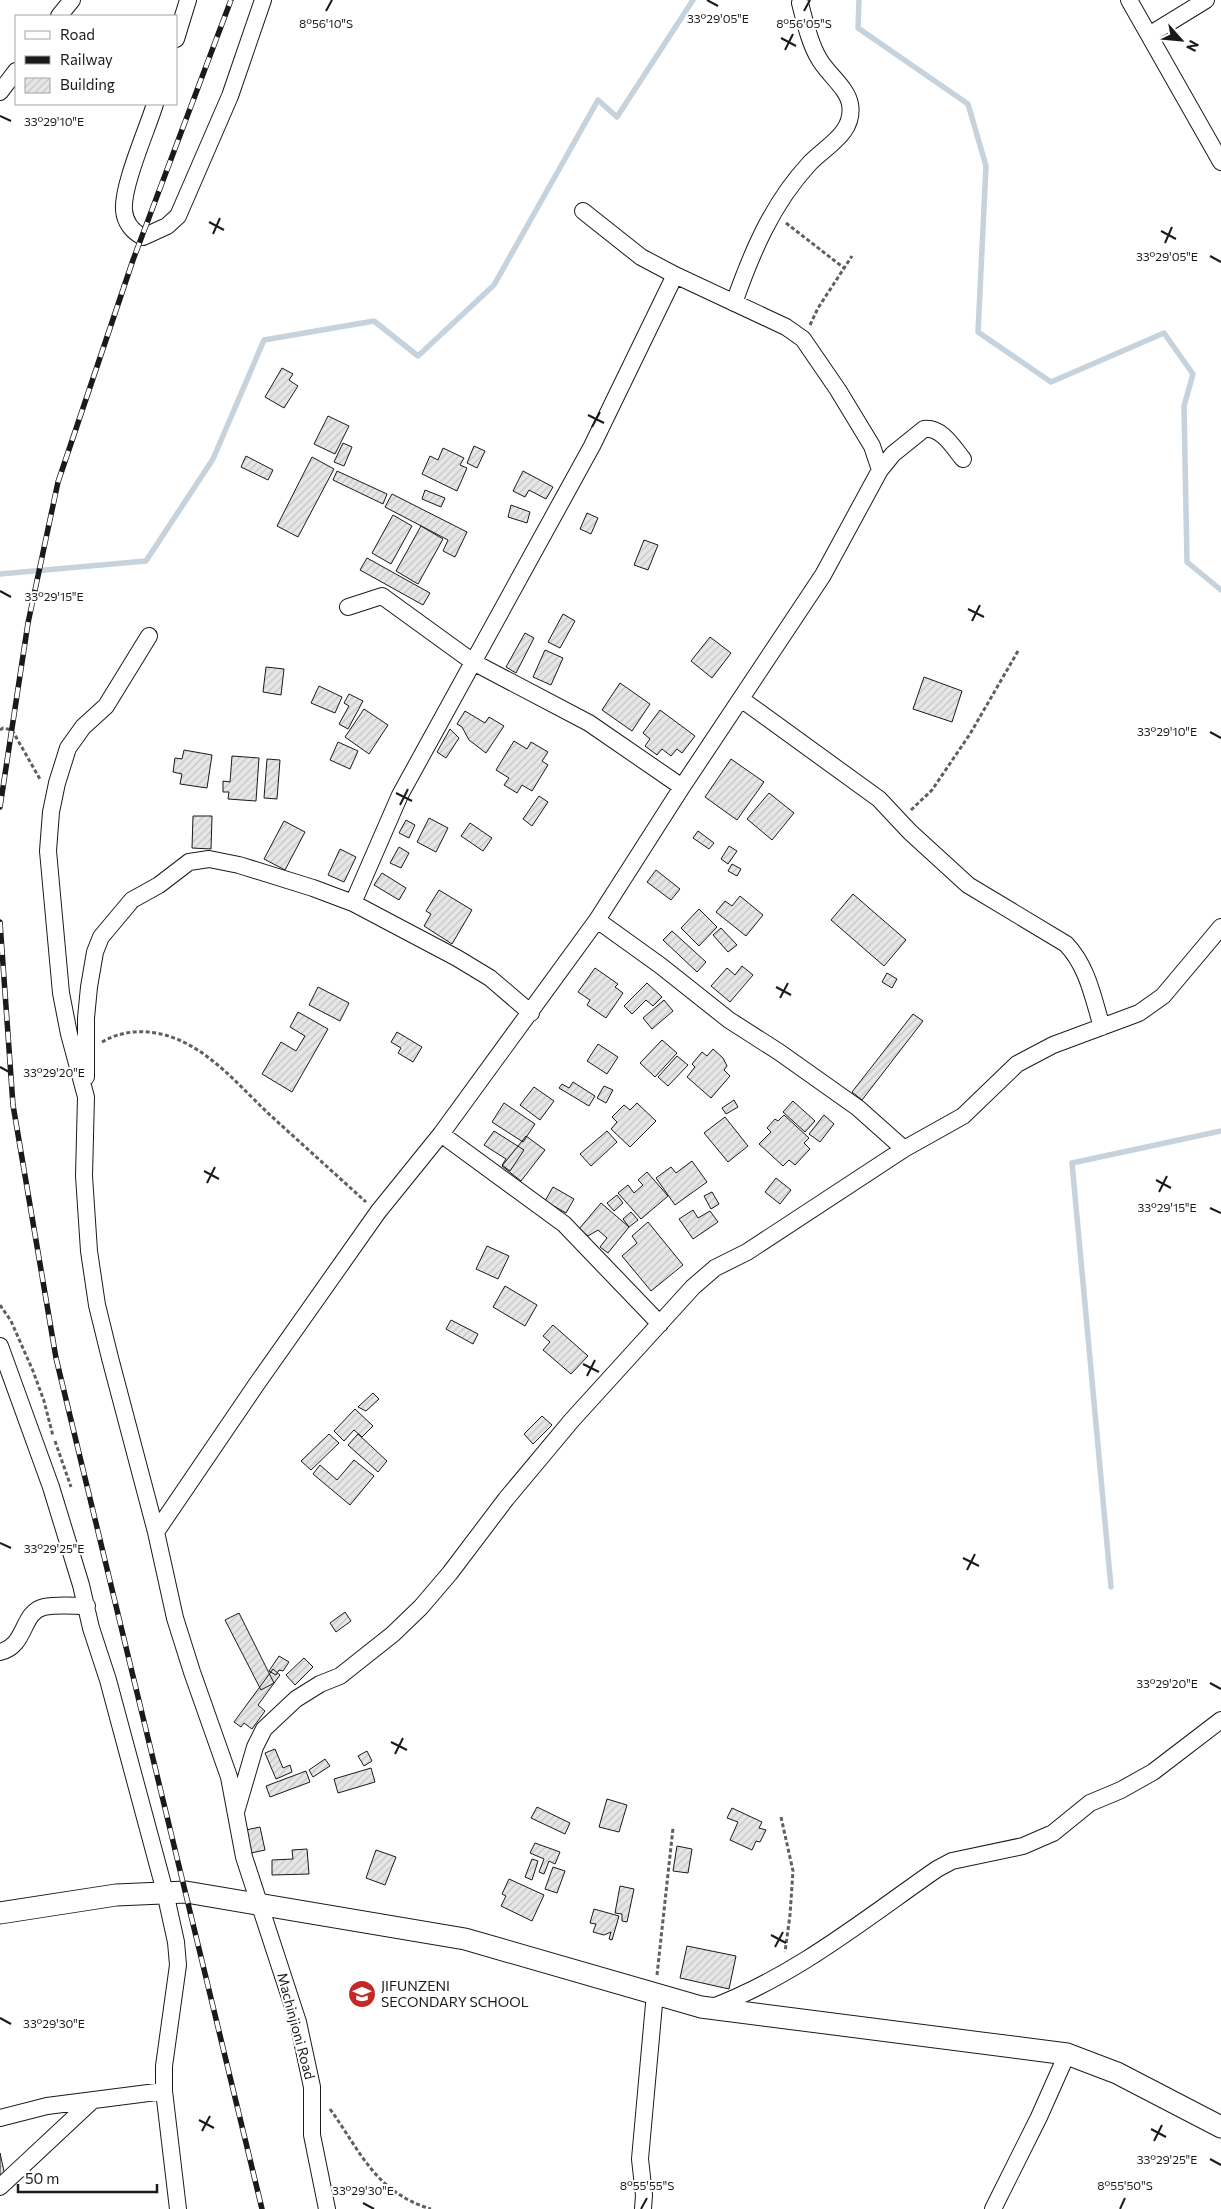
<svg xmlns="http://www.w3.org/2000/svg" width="1221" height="2209" font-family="Commissioner,sans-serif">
  <defs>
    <pattern id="building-hatch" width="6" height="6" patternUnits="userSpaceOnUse" patternTransform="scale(1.25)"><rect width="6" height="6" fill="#e6e6e6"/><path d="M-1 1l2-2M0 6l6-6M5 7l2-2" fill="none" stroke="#c5c5c5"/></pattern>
  </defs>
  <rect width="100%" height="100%" fill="#fff"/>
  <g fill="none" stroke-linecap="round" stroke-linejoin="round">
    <path stroke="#c6d2dc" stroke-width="5.5" d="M 859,0 L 858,28 L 968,104 L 986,166 L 978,332 L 1051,382 L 1164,333 L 1193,374 L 1184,406 L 1187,562 L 1221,590
      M 0,574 L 146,561 L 213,459 L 264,340 L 374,321 L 418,356 L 494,285 L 598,100 L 617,117 L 693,0
      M 1111,1587 L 1072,1163 L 1221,1131"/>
  </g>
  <path fill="url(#building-hatch)" stroke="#1a1a1a" d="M 282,368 L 293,374 L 289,380 L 298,386 L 284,408 L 265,397 Z
    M 328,416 L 349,426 L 335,454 L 314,444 Z
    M 343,443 L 352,447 L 344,466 L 334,462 Z
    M 474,446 L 485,451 L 477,468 L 467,463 Z
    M 443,448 L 464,458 L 460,465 L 467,468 L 457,491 L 422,474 L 430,456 L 438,460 Z
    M 246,456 L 273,470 L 268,480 L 241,467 Z
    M 312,457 L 334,469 L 298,537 L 277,526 Z
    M 337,471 L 387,494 L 383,504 L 333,480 Z
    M 523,471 L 553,487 L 546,499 L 529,490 L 525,497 L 513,491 Z
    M 425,490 L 445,498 L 441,507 L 422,499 Z
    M 392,494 L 467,532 L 455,557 L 443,551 L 448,540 L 385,507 Z
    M 511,505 L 530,512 L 527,523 L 508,517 Z
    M 587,513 L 598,518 L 591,534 L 580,529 Z
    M 393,515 L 412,526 L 391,564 L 372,553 Z
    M 421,526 L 443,539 L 418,584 L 396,571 Z
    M 644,540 L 658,545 L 648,570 L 634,565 Z
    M 367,558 L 430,593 L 423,605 L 360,570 Z
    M 563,614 L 575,621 L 560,648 L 548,642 Z
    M 525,633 L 534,638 L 516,673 L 506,667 Z
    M 710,637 L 731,653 L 712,678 L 691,661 Z
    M 545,650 L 563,658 L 551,685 L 533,677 Z
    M 266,667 L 284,669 L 281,695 L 263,692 Z
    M 924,677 L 962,691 L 952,722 L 913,709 Z
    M 620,683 L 650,704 L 632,731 L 602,710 Z
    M 319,686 L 342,697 L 335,713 L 311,703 Z
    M 349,694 L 363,701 L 348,729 L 339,724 L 349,706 L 344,703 Z
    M 364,709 L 388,725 L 369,754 L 345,737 Z
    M 660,710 L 695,736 L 682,753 L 677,749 L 671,756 L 662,749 L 657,755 L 645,746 L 650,739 L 643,733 Z
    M 465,711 L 485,723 L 489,717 L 504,726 L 486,753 L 469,740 L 462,727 L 457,724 Z
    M 450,729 L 459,738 L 446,758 L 437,752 Z
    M 514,741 L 527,749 L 531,742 L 548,752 L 542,761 L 548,765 L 532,791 L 522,785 L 517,793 L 504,785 L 509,778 L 496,770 Z
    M 338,742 L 358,751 L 350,769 L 330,760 Z
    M 184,750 L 212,755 L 207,788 L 180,784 L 182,774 L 173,772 L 175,758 L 182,759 Z
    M 232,756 L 259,758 L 256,801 L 228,799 L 229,792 L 223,792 L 223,781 L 230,782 Z
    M 267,759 L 280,760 L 277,799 L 264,798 Z
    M 731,759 L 764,782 L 737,820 L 705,797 Z
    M 769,793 L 794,813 L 772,840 L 747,819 Z
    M 539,796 L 548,802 L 532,826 L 523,819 Z
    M 193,816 L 212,816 L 211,849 L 192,848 Z
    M 429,818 L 448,828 L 436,852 L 417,842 Z
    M 406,820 L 415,825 L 409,838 L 399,833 Z
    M 284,821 L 305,832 L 285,870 L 264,859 Z
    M 470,823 L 492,838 L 483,851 L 461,836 Z
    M 698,831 L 714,843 L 709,849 L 693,838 Z
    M 729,846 L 737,851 L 728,864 L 721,859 Z
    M 399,847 L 409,853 L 401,868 L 390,863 Z
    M 340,849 L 356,857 L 344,882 L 328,875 Z
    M 732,864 L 741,869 L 737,876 L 728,871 Z
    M 656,870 L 680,889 L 671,900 L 647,882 Z
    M 382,873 L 406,888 L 399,900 L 374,885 Z
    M 439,890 L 472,910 L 452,944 L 424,926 L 431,914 L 426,911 Z
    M 853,894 L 906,940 L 884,966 L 831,920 Z
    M 740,896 L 763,915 L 746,936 L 716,912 L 725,901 L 732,906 Z
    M 699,909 L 717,927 L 699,946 L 681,928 Z
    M 721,928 L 737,945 L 728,952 L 713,935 Z
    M 672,931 L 706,962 L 697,972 L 663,940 Z
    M 742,966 L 753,975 L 730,1002 L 711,986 L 727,968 L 735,975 Z
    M 595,968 L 618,984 L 615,987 L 623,993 L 606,1018 L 587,1005 L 590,1000 L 578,992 Z
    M 887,973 L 897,979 L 892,988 L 882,982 Z
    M 647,983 L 662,997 L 653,1006 L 646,1000 L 632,1014 L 624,1006 Z
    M 318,987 L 349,1003 L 340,1021 L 309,1005 Z
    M 664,1000 L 673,1011 L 652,1029 L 643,1018 Z
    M 298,1012 L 328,1029 L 292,1092 L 262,1074 L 281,1042 L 296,1051 L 305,1036 L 290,1027 Z
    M 913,1014 L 923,1021 L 862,1100 L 852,1092 Z
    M 397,1032 L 422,1047 L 413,1062 L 398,1053 L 401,1048 L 391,1042 Z
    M 662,1040 L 677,1053 L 655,1077 L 640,1063 Z
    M 598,1044 L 618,1057 L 607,1074 L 587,1061 Z
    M 713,1049 L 723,1058 L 727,1066 L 724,1070 L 730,1076 L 711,1098 L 687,1077 L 695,1067 L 692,1064 L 702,1052 L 707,1056 Z
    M 677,1056 L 688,1065 L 668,1086 L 658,1077 Z
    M 573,1082 L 595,1096 L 589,1106 L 559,1088 L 562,1084 L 569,1088 Z
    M 604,1086 L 613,1090 L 606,1103 L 597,1098 Z
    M 534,1087 L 554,1101 L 540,1120 L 520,1105 Z
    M 734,1100 L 738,1107 L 726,1114 L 722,1108 Z
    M 793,1101 L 815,1121 L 805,1132 L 783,1112 Z
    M 504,1103 L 535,1124 L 523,1142 L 492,1122 Z
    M 637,1103 L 656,1121 L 630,1147 L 611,1129 L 617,1122 L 612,1117 L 624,1105 L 630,1110 Z
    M 784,1115 L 809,1138 L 804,1143 L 810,1149 L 795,1165 L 789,1160 L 783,1166 L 759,1144 L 771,1132 L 767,1128 L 775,1119 L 778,1121 Z
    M 824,1115 L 834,1124 L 820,1142 L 809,1134 Z
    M 725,1117 L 748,1146 L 728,1162 L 704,1133 Z
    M 494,1131 L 524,1150 L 510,1171 L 502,1165 L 506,1159 L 484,1145 Z
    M 607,1131 L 617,1142 L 591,1166 L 580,1154 Z
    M 526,1136 L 545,1150 L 521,1181 L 502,1166 Z
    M 692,1161 L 707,1182 L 675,1205 L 656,1178 L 671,1167 L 676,1173 Z
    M 647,1172 L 668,1196 L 641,1219 L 618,1193 L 628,1185 L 634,1193 L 643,1185 L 638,1180 Z
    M 776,1178 L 791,1190 L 780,1204 L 765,1192 Z
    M 553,1187 L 574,1199 L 566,1213 L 545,1201 Z
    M 712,1192 L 719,1204 L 711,1209 L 704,1196 Z
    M 617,1195 L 623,1203 L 614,1211 L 607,1203 Z
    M 601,1203 L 629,1227 L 608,1253 L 600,1247 L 607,1238 L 598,1230 L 588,1236 L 579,1229 Z
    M 693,1210 L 698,1218 L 710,1211 L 718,1222 L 693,1239 L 679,1219 Z
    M 631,1212 L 638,1220 L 629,1227 L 623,1219 Z
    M 648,1222 L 683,1265 L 651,1291 L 622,1256 L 637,1243 L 632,1236 Z
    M 487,1246 L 509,1256 L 498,1279 L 476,1269 Z
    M 505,1286 L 537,1305 L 525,1326 L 493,1307 Z
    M 451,1320 L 478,1334 L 473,1344 L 446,1329 Z
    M 553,1325 L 588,1356 L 571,1374 L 543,1350 L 550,1342 L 543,1336 Z
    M 373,1393 L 379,1399 L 366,1411 L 358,1407 Z
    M 355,1409 L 373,1426 L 362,1437 L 354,1430 L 344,1441 L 334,1431 Z
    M 542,1416 L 552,1425 L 533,1444 L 524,1434 Z
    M 329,1434 L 339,1443 L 311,1470 L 301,1461 Z
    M 358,1434 L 387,1461 L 378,1472 L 348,1445 Z
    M 354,1460 L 374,1476 L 350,1505 L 313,1474 L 320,1465 L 337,1480 Z
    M 345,1612 L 351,1621 L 336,1632 L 330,1623 Z
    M 239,1613 L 274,1683 L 261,1690 L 225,1620 Z
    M 279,1656 L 289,1662 L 283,1671 L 279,1670 L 276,1675 L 269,1671 Z
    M 304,1658 L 313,1667 L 295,1685 L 286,1675 Z
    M 273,1669 L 280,1675 L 258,1705 L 265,1711 L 252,1729 L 244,1723 L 241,1727 L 234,1722 Z
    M 275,1749 L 283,1768 L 290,1765 L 292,1772 L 276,1779 L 265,1753 Z
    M 367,1751 L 372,1761 L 364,1766 L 358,1756 Z
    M 325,1759 L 330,1766 L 313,1777 L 309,1770 Z
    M 371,1768 L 375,1782 L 338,1793 L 334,1779 Z
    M 306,1771 L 310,1782 L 270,1797 L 266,1786 Z
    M 607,1799 L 627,1805 L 619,1832 L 599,1827 Z
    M 537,1807 L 570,1823 L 565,1834 L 531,1818 Z
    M 732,1808 L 762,1822 L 759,1828 L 766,1830 L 760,1842 L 756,1841 L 752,1850 L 730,1840 L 738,1822 L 727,1818 Z
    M 260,1827 L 265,1850 L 251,1853 L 246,1830 Z
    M 535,1843 L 560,1852 L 555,1864 L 549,1861 L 544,1874 L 539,1872 L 544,1859 L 530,1853 Z
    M 677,1846 L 692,1849 L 688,1873 L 673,1871 Z
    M 307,1849 L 309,1874 L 272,1875 L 272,1860 L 293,1859 L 292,1850 Z
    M 376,1850 L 396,1857 L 385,1885 L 366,1878 Z
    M 532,1859 L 538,1861 L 532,1880 L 525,1877 Z
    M 553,1867 L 565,1871 L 557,1893 L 545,1889 Z
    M 509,1879 L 544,1895 L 532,1921 L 501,1906 L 506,1896 L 502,1894 Z
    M 620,1886 L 634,1889 L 627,1922 L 622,1921 L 622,1914 L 615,1913 Z
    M 594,1909 L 619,1916 L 612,1940 L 609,1939 L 611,1932 L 604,1935 L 593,1932 L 596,1924 L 590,1923 Z
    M 687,1946 L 736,1956 L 729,1989 L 680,1978 Z
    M 0,2153 L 5,2176 L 0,2177 Z"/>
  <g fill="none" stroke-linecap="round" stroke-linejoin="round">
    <g stroke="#1a1a1a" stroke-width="18">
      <path id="minor" d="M 1129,0 L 1221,162
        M 59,16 L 72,0
        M 1149,35 L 1206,0
        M 176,39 L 188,0
        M 0,92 L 16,71
        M 155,104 C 147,130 122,186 124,210 C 125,223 133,232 143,237 L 167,226 L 178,216 L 230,96 L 263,0
        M 583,211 L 641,257 L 675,275 L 786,327 L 803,339 L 838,390 L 872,446 L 880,470
        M 734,303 C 752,252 772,204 809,164 C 826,146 855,133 850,104 C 847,87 826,73 818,57 C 809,41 805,22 800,3
        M 348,607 L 382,596 L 473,662 L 589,723 L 682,787
        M 149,636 L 106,706 L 83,727 L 68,748 L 57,783 L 51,812 L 48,851 L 61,993 L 69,1034 L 86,1097 L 84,1176 L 89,1251 L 97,1305 L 110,1358 L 156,1532 L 175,1618 L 192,1672 L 229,1777 L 244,1857 L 298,2022 L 312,2087 L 312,2135 L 327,2209
        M 741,699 L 879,799 L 910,832 L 968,885 L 1066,944 C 1088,967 1093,998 1102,1027
        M 353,903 L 400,795 L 592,446 L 675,275
        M 597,920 L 661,966 L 729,1020 L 779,1052 L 858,1108 L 904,1149
        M 86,1077 L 86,1018 L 89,987 L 95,952 L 101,937 L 132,900 L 159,885 L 189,862 L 209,859 L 239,865 L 313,888 L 353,903 L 457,958 L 490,978 L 531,1013
        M 441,1134 L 564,1224 L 660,1324
        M 0,1346 L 51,1487 L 81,1585 L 91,1628 L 108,1680 L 165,1892 L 176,1942 L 178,1965 L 164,2066 L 164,2091 L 178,2209
        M 156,1532 L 256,1385 L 378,1212 L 441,1134 L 597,920 L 682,787 L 823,575 L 880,470 L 893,454 L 924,429 C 942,427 953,447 963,459
        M 0,1652 C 27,1646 21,1612 44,1607 C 58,1604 74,1606 87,1606
        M 236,1812 L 255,1747 L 264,1729 L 296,1699 L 320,1684 L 340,1676 L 393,1634 L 421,1607 L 450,1573 L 506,1499 L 572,1420 L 693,1287 L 715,1268 L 747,1252 L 904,1149 L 963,1116 L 1017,1064 L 1053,1045 L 1139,1013 L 1163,996 L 1221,927
        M 710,2008 C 794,1977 865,1919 937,1869 L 952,1861 L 1023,1846 L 1053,1833 L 1090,1803 L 1121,1790 L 1153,1772 L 1221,1720
        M 0,2118 L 47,2106 L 164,2091
        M 0,2187 L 92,2101
        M 643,2209 L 644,2195 L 640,2159 L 655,1993
        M 993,2209 L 1039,2117 L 1067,2054"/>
    </g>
    <g stroke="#1a1a1a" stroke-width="23">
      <path id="tertiary" d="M 0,1913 L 116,1895 L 186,1892 L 465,1939 L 701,2007 L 1067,2054 L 1117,2073 L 1221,2127"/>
    </g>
    <path stroke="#5f5f5f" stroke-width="3" stroke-dasharray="4 2.5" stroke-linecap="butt" d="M 786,223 L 844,268
      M 810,325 L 818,308 L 852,256
      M 0,730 L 3,728 L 12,730 L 41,781
      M 911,810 L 932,790 L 970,734 L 1018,651
      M 102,1042 C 121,1031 143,1029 165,1035 C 208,1047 239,1086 270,1115 C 302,1144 334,1173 366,1202
      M 0,1305 L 11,1321 L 33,1371 L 44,1401 L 53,1436
      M 55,1441 L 71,1487
      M 781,1817 L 793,1871 L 790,1915 L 785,1952
      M 657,1975 L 673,1828
      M 330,2109 C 361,2152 375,2192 431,2209"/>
    <use href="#minor" stroke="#fff" stroke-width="16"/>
    <use href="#tertiary" stroke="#fff" stroke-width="21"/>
    <g stroke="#1a1a1a" stroke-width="5.5">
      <path id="rail" d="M 0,807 L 28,623 L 58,482 L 133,260 L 231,0
        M 0,922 L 13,1105 L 56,1358 L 262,2209"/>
    </g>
    <use href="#rail" stroke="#fff" stroke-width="4" stroke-dasharray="11" stroke-linecap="butt"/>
  </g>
  <path fill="none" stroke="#1a1a1a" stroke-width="2" d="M 707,0 L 718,6M 326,11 L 332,0M 804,11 L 810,0M 781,38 L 796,46M 785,50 L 793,34M 0,116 L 11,121M 209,222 L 224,230M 1161,231 L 1176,239M 213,234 L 220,218M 1165,243 L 1172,227M 1210,256 L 1221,262M 588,415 L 604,423M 592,427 L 600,412M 0,591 L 11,597M 968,609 L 984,617M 972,621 L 980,605M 1210,732 L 1221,738M 396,793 L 412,801M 400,805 L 408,789M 776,987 L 791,995M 780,998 L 788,983M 0,1067 L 11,1073M 204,1171 L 219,1179M 1156,1180 L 1171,1188M 207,1183 L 215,1167M 1159,1192 L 1167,1176M 1210,1208 L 1221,1213M 583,1364 L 599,1372M 587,1376 L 595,1360M 0,1543 L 11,1548M 963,1558 L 979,1566M 967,1570 L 975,1554M 1210,1683 L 1221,1689M 391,1742 L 407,1750M 395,1754 L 403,1738M 771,1935 L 786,1943M 775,1947 L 783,1932M 0,2018 L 11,2024M 199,2120 L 214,2128M 1151,2129 L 1166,2137M 202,2131 L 210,2116M 1154,2141 L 1162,2125M 1210,2159 L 1221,2165M 363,2203 L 374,2209M 641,2209 L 647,2198M 1120,2209 L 1125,2198"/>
  <defs>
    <g id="school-disc" transform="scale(1.4375)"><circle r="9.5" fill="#c62828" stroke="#fff"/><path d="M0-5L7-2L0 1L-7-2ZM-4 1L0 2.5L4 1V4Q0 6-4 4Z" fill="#fff"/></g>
  </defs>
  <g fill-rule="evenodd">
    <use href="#school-disc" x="362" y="1994"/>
  </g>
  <g text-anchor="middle" stroke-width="4" stroke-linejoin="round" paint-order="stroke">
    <g font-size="14" fill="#1a1a1a" stroke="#fff" text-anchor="start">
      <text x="381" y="1991">JIFUNZENI<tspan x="381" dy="16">SECONDARY SCHOOL</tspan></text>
    </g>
    <g font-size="14" fill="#1a1a1a" stroke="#fff">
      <text transform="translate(296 2026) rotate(75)" y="5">Machinjioni Road</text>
    </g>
  </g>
  <g font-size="12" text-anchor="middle" fill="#1a1a1a" stroke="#fff" stroke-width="4" stroke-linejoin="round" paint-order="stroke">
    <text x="718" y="23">33°29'05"E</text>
    <text x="326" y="28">8°56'10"S</text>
    <text x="804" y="28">8°56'05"S</text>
    <text x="54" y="126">33°29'10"E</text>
    <text x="1167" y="261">33°29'05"E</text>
    <text x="54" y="601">33°29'15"E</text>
    <text x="1167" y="736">33°29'10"E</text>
    <text x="54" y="1077">33°29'20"E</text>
    <text x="1167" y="1212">33°29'15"E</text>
    <text x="54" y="1553">33°29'25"E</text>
    <text x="1167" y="1688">33°29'20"E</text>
    <text x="54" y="2028">33°29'30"E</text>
    <text x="1167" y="2164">33°29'25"E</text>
    <text x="647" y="2190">8°55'55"S</text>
    <text x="1125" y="2190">8°55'50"S</text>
    <text x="363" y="2195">33°29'30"E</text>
  </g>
  <rect x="15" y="15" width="162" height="90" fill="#ffffff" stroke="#a3a3a3"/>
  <rect x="25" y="31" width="25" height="8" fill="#ffffff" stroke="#a3a3a3"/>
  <text x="60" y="40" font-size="15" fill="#1a1a1a">Road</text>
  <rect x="25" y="56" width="25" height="8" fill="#1a1a1a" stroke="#a3a3a3"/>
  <text x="60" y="65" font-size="15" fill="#1a1a1a">Railway</text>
  <rect x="25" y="78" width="25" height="15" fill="url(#building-hatch)" stroke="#a3a3a3"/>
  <text x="60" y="90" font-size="15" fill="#1a1a1a">Building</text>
  <g transform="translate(1181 40) rotate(117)" stroke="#ffffff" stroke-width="4" paint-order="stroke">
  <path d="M0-4L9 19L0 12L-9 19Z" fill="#1a1a1a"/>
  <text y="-8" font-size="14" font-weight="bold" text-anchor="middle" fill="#1a1a1a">N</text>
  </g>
  <path d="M18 2184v8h139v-8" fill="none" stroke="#1a1a1a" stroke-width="2.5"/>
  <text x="25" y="2184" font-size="15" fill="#1a1a1a" stroke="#ffffff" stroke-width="4" paint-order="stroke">50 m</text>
</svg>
